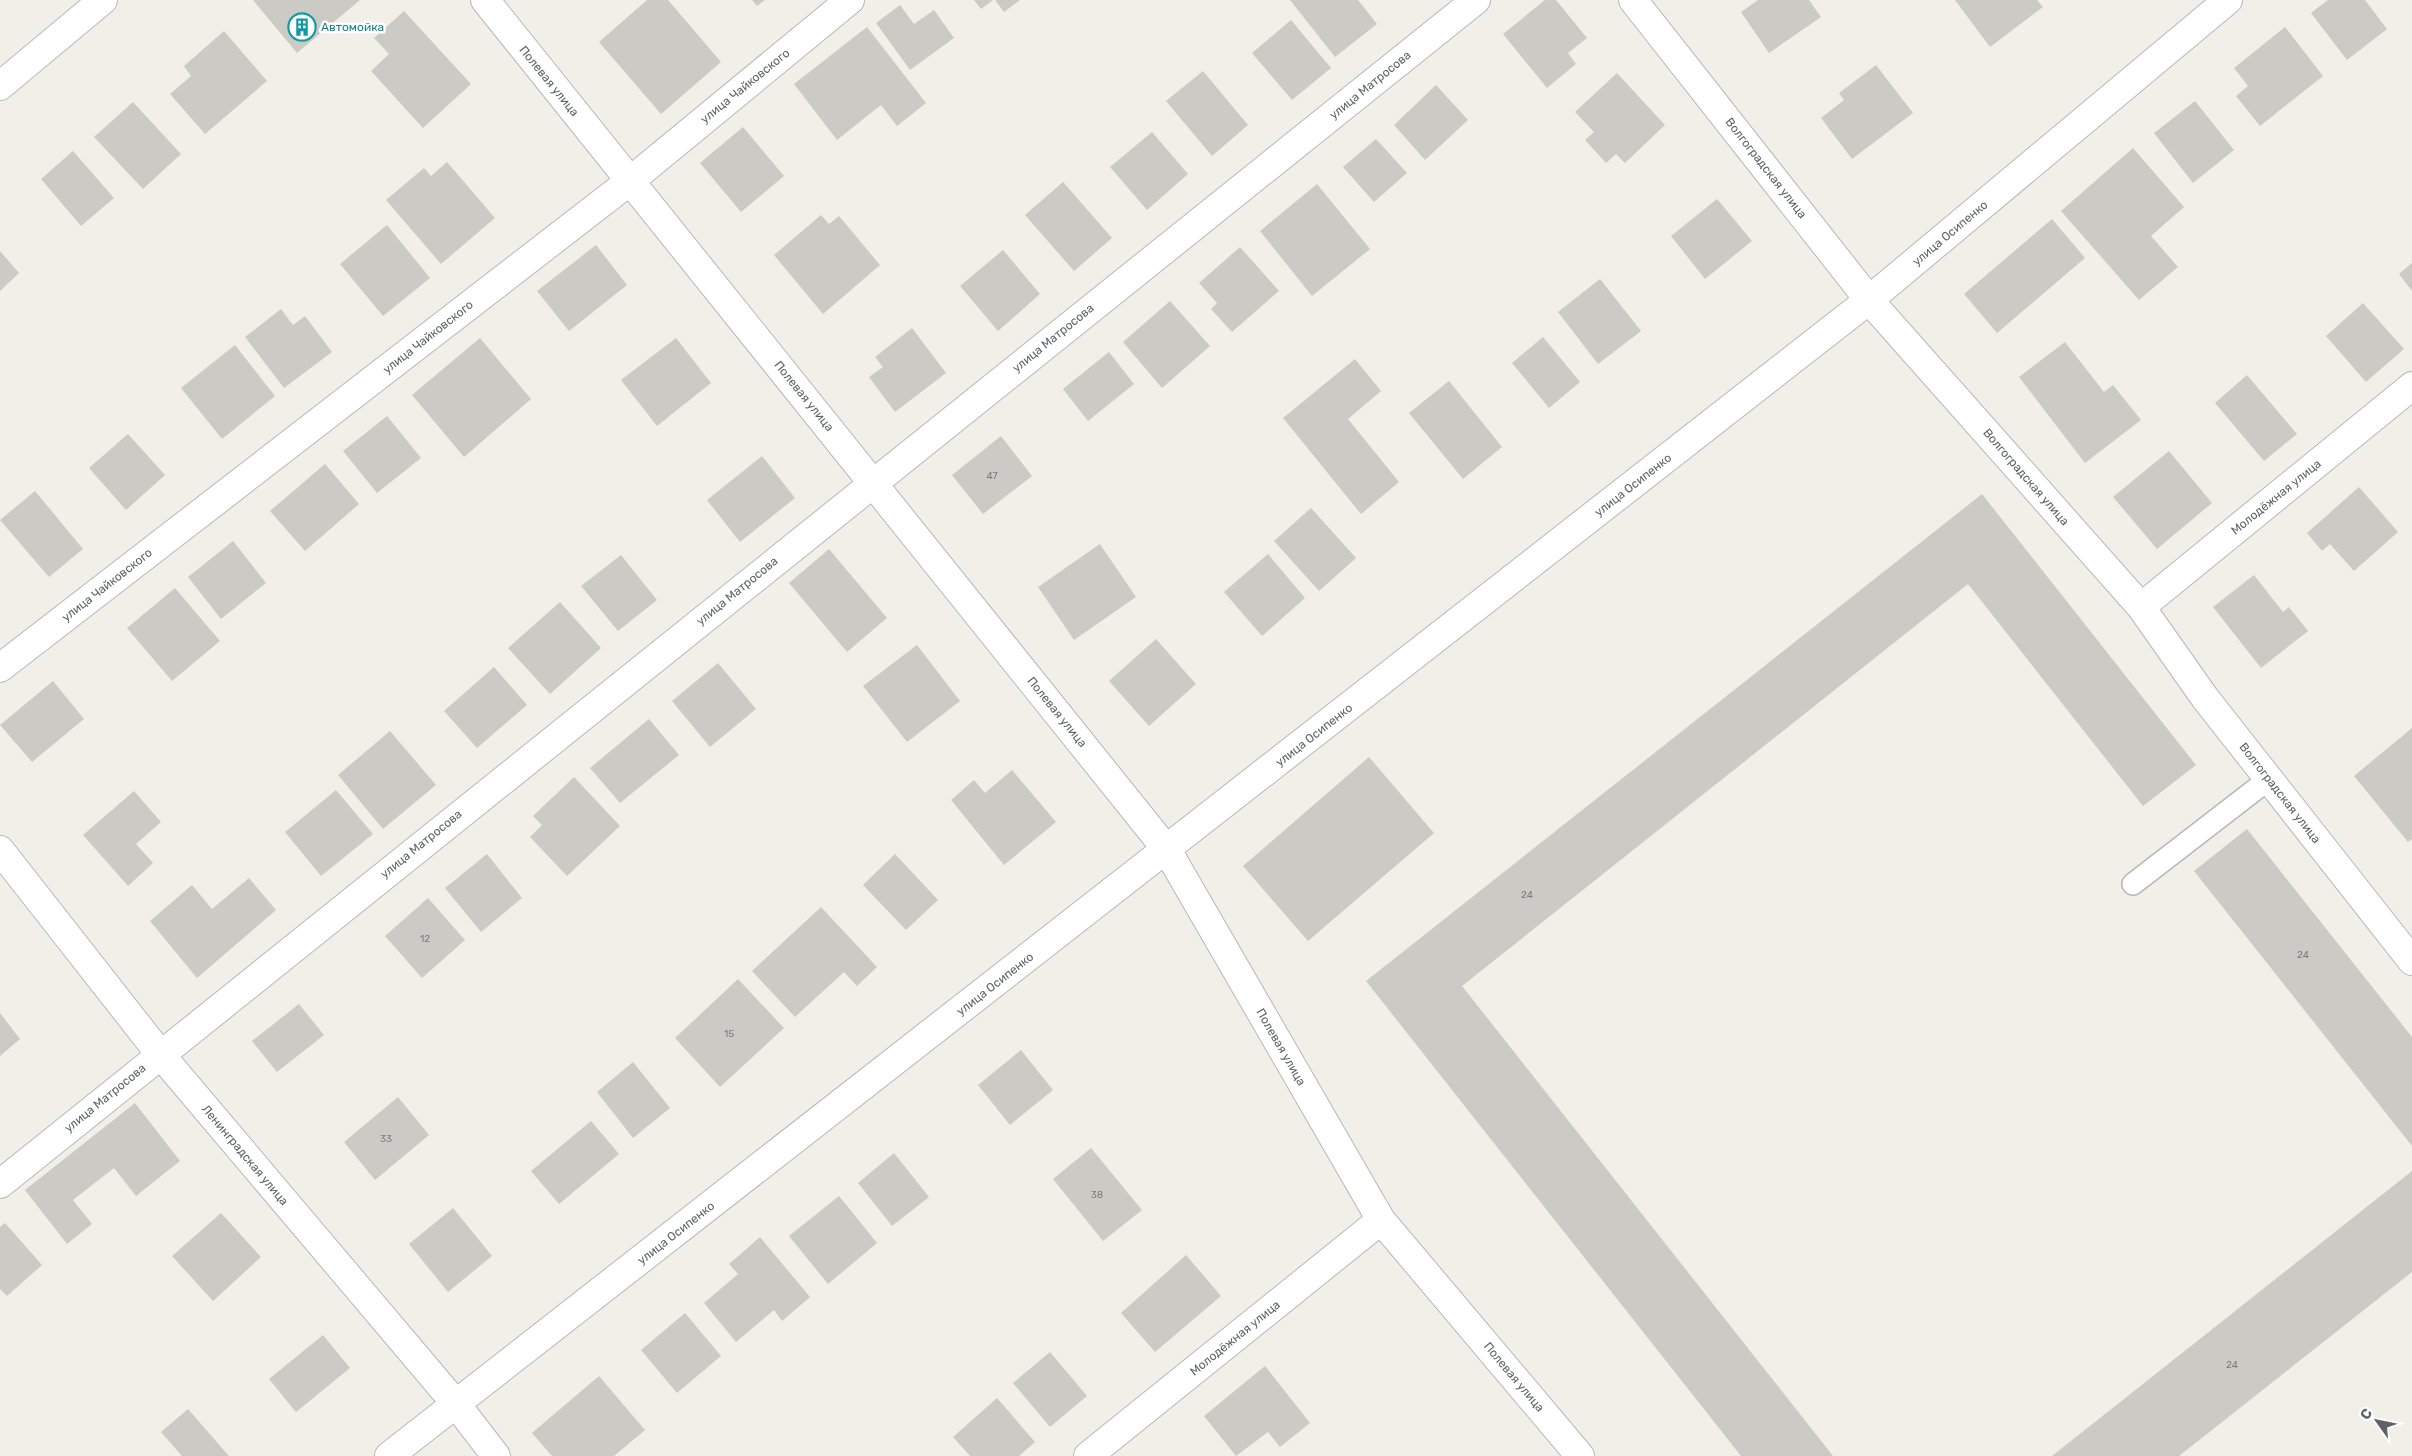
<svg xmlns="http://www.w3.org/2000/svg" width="2412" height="1456" font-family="Rubik,sans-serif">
  <rect width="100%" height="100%" fill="#f1efe8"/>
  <path fill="#cccac5" d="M 253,0 L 360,0 L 297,53 Z
    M 647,0 L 668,0 L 721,62 L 661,114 L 599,42 Z
    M 752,0 L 765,0 L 757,6 Z
    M 974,0 L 993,0 L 981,9 Z
    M 995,0 L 1020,0 L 1004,12 Z
    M 1290,0 L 1358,0 L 1377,24 L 1335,57 Z
    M 1545,0 L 1556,0 L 1587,38 L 1568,53 L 1576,64 L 1547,88 L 1503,34 Z
    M 1758,0 L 1809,0 L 1821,17 L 1769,53 L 1741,12 Z
    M 1955,0 L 2037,0 L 2043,7 L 1990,47 Z
    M 2328,0 L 2365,0 L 2387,29 L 2347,60 L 2311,13 Z
    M 900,5 L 914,24 L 934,10 L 954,38 L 910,70 L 876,23 Z
    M 404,11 L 471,84 L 423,128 L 371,71 L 389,54 L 374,38 Z
    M 1291,20 L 1331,68 L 1292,100 L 1252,53 Z
    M 867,27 L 926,103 L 897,126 L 881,105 L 837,140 L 794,84 Z
    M 2285,27 L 2323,76 L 2260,126 L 2236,96 L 2248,86 L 2234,68 Z
    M 224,31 L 267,81 L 205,134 L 170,94 L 191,76 L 184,66 Z
    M 1876,65 L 1913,113 L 1852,159 L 1821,118 L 1844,100 L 1839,93 Z
    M 1203,71 L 1248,125 L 1212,156 L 1166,101 Z
    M 1617,73 L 1665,125 L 1625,163 L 1616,154 L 1606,163 L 1585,140 L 1594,132 L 1575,112 Z
    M 1436,85 L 1468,120 L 1425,160 L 1394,125 Z
    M 2195,101 L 2234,150 L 2193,183 L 2154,133 Z
    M 133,102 L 181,154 L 143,189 L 94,137 Z
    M 743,127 L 784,176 L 741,212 L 700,163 Z
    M 1152,132 L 1188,174 L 1147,210 L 1110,167 Z
    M 1376,139 L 1407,173 L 1374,202 L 1343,167 Z
    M 2133,148 L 2184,207 L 2151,236 L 2178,267 L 2139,300 L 2061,211 Z
    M 73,151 L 114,198 L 81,226 L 41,179 Z
    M 447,162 L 495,218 L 441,264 L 386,200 L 424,168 L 431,176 Z
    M 1063,182 L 1112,238 L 1074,271 L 1025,215 Z
    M 1317,184 L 1370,249 L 1312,296 L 1260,231 Z
    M 1717,199 L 1752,241 L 1705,279 L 1671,236 Z
    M 821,215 L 829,224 L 839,216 L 880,265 L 823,314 L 774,255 Z
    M 2052,219 L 2085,258 L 1997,333 L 1964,294 Z
    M 387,225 L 430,278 L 383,316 L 340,264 Z
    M 596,245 L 627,285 L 569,331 L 537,291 Z
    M 1240,247 L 1279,291 L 1232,332 L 1211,309 L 1217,303 L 1199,283 Z
    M 1003,250 L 1040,294 L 998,331 L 960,286 Z
    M 0,251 L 19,273 L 0,291 Z
    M 2412,263 L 2412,291 L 2399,274 Z
    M 1600,279 L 1641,331 L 1598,364 L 1558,312 Z
    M 1170,301 L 1210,346 L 1162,388 L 1123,342 Z
    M 2363,303 L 2404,349 L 2366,382 L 2326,336 Z
    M 281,309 L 293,325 L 305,316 L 332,352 L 284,388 L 245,337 Z
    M 912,328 L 946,373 L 895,412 L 869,377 L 883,367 L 875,357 Z
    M 1543,337 L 1580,382 L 1549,408 L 1512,363 Z
    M 480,338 L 531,399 L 464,457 L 412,395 Z
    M 676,338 L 711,383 L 657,426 L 621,380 Z
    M 2065,342 L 2104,392 L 2113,385 L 2141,420 L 2085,463 L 2019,377 Z
    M 235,345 L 275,396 L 222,439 L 181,388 Z
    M 1109,352 L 1134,384 L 1088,421 L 1063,389 Z
    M 1355,359 L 1381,391 L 1348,419 L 1399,482 L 1361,514 L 1283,418 Z
    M 2247,375 L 2297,434 L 2264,461 L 2215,403 Z
    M 1449,381 L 1502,447 L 1463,479 L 1409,413 Z
    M 387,416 L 421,458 L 377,493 L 343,451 Z
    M 128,434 L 165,475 L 126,510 L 89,468 Z
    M 1001,436 L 1032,476 L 983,514 L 952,475 Z
    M 2169,451 L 2212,503 L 2157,549 L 2113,497 Z
    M 762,456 L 795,498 L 740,542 L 707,500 Z
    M 325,464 L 359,504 L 305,551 L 270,511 Z
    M 2359,487 L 2398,532 L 2354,571 L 2330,544 L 2322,551 L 2307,533 Z
    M 35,491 L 83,549 L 49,577 L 0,520 Z
    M 1982,494 L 2196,765 L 2143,806 L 1968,584 L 1462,986 L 1833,1456 L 1741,1456 L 1366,981 Z
    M 1311,508 L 1356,558 L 1319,591 L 1274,541 Z
    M 233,541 L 266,583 L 221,619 L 188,577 Z
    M 1100,544 L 1136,597 L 1074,640 L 1038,587 Z
    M 829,549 L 887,618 L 847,652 L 789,583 Z
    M 1268,554 L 1305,598 L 1262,636 L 1224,592 Z
    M 621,555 L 657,600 L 618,631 L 581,586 Z
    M 2254,575 L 2283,612 L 2289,607 L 2308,631 L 2261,668 L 2213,607 Z
    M 175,588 L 220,641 L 172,681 L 127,628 Z
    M 560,602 L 601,648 L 550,694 L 508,648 Z
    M 1156,639 L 1196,684 L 1149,726 L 1109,681 Z
    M 917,645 L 960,701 L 907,742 L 863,686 Z
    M 718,663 L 756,709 L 710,747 L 672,701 Z
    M 494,667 L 527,705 L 477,748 L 444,711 Z
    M 53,681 L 84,719 L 32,762 L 0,725 Z
    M 649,719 L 679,755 L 620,803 L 590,768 Z
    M 2412,728 L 2412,839 L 2408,842 L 2354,776 Z
    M 390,731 L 436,785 L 383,829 L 338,775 Z
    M 1369,757 L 1434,833 L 1308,941 L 1243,866 Z
    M 1012,770 L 1056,822 L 1004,865 L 951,800 L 974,780 L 985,793 Z
    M 574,777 L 620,826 L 567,876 L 530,837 L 542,825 L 533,816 Z
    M 336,790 L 373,834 L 321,876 L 285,832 Z
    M 134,791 L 161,822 L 136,844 L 153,863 L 128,886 L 83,835 Z
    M 2247,829 L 2412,1037 L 2412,1146 L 2194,871 Z
    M 487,854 L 522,898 L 481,932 L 445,888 Z
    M 895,854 L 938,900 L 906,930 L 863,885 Z
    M 249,878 L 276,910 L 197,978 L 150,921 L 192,885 L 212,909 Z
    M 428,898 L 465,940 L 422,978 L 385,936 Z
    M 821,907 L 877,967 L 857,986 L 844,972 L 795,1017 L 752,971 Z
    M 738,979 L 784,1028 L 720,1087 L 675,1038 Z
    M 299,1004 L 324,1035 L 277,1072 L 252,1041 Z
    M 0,1013 L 20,1039 L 0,1056 Z
    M 1021,1050 L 1053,1090 L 1010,1125 L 978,1085 Z
    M 633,1062 L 670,1108 L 633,1138 L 597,1092 Z
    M 398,1097 L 429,1135 L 375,1180 L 344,1142 Z
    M 135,1103 L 180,1161 L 136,1196 L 114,1168 L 73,1200 L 92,1224 L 67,1244 L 25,1190 Z
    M 591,1121 L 619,1154 L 559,1204 L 531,1171 Z
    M 1091,1148 L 1142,1210 L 1103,1241 L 1053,1179 Z
    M 894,1153 L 929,1197 L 892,1226 L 858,1183 Z
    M 2412,1171 L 2412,1272 L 2179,1456 L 2052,1456 Z
    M 839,1196 L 877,1243 L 828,1284 L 789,1236 Z
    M 453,1208 L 492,1256 L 448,1292 L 409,1244 Z
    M 221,1213 L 261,1257 L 213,1301 L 172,1256 Z
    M 5,1223 L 42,1265 L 7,1296 L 0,1289 L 0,1227 Z
    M 760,1237 L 810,1297 L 782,1321 L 774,1310 L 736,1342 L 704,1303 L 738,1274 L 729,1264 Z
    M 1186,1255 L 1221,1296 L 1155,1352 L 1121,1313 Z
    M 685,1313 L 721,1356 L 677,1393 L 641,1350 Z
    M 323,1335 L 350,1368 L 296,1412 L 269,1379 Z
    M 1050,1352 L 1087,1396 L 1050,1427 L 1013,1383 Z
    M 1265,1366 L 1310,1423 L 1280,1447 L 1268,1432 L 1236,1456 L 1204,1416 Z
    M 599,1376 L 645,1430 L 614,1456 L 552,1456 L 532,1433 Z
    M 997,1398 L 1035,1442 L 1019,1456 L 970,1456 L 953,1437 Z
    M 188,1409 L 229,1456 L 182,1456 L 161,1432 Z"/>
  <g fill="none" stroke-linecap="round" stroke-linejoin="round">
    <g stroke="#b5b8bc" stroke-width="24">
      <path id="lane" d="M 2133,884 L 2269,779"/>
    </g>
    <g stroke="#b5b8bc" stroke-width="30">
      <path id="street" d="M 485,0 L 1167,850 L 1381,1220 L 1580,1456
        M 1633,0 L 1869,300 L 2141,607 L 2205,698 L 2412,961
        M 2141,607 L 2412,386
        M 0,668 L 630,181 L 850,0
        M 0,850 L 160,1054 L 456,1404 L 496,1456
        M 0,1184 L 1476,0
        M 389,1456 L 1869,300 L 2228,0
        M 1088,1456 L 1381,1220"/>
    </g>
    <g stroke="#b6babf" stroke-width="30">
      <path id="secondary" d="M 0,86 L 103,0"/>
    </g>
    <use href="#lane" stroke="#fff" stroke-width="21"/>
    <use href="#street" stroke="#fff" stroke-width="28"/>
    <use href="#secondary" stroke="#fff" stroke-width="28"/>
  </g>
  <defs>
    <g id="building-ring" transform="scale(1.4375)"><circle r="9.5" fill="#fff" stroke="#0f9aa8" stroke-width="1.5"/><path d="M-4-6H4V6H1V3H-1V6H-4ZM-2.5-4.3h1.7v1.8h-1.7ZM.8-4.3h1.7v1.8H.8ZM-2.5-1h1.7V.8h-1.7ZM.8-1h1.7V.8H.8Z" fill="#0f9aa8"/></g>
  </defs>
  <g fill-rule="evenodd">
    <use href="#building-ring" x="302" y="27"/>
  </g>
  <g text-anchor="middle" stroke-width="5" stroke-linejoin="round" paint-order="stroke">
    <g font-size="10" fill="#7a7d7f">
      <text x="992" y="479">47</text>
      <text x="1527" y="898">24</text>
      <text x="425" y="942">12</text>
      <text x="2303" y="958">24</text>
      <text x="729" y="1037">15</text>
      <text x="386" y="1142">33</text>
      <text x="1097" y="1198">38</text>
      <text x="2232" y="1368">24</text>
    </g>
    <g font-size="12" fill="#0d838f" stroke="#fff" text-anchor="start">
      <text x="321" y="31">Автомойка</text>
    </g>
    <g font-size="12" fill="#5f6368" stroke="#fff">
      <text transform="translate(549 81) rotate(51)" y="4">Полевая улица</text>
      <text transform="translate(1370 85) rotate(-39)" y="4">улица Матросова</text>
      <text transform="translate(745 86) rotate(-39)" y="4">улица Чайковского</text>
      <text transform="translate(1766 168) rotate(52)" y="4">Волгоградская улица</text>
      <text transform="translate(1950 233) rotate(-40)" y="4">улица Осипенко</text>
      <text transform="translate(428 337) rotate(-38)" y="4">улица Чайковского</text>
      <text transform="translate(1053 338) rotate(-39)" y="4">улица Матросова</text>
      <text transform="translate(804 396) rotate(51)" y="4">Полевая улица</text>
      <text transform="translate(2026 477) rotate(49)" y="4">Волгоградская улица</text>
      <text transform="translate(1633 485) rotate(-38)" y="4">улица Осипенко</text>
      <text transform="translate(2276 497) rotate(-39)" y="4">Молодёжная улица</text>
      <text transform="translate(107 585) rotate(-38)" y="4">улица Чайковского</text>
      <text transform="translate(737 591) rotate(-39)" y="4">улица Матросова</text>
      <text transform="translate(1057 712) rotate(51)" y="4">Полевая улица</text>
      <text transform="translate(1314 735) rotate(-38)" y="4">улица Осипенко</text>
      <text transform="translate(2280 793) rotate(52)" y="4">Волгоградская улица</text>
      <text transform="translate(421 844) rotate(-39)" y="4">улица Матросова</text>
      <text transform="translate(995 984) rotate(-38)" y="4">улица Осипенко</text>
      <text transform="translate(1281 1047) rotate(60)" y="4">Полевая улица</text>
      <text transform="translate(105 1098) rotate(-39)" y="4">улица Матросова</text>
      <text transform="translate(245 1155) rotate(50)" y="4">Ленинградская улица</text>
      <text transform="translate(676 1233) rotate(-38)" y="4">улица Осипенко</text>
      <text transform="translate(1235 1338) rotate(-39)" y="4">Молодёжная улица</text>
      <text transform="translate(1514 1377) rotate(50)" y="4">Полевая улица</text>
    </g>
  </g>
  <g transform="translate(2377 1421) rotate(303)" stroke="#ffffff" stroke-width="4" paint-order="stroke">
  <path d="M0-4L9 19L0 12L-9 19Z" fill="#5f6368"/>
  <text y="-8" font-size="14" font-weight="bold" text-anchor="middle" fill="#5f6368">С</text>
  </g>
</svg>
